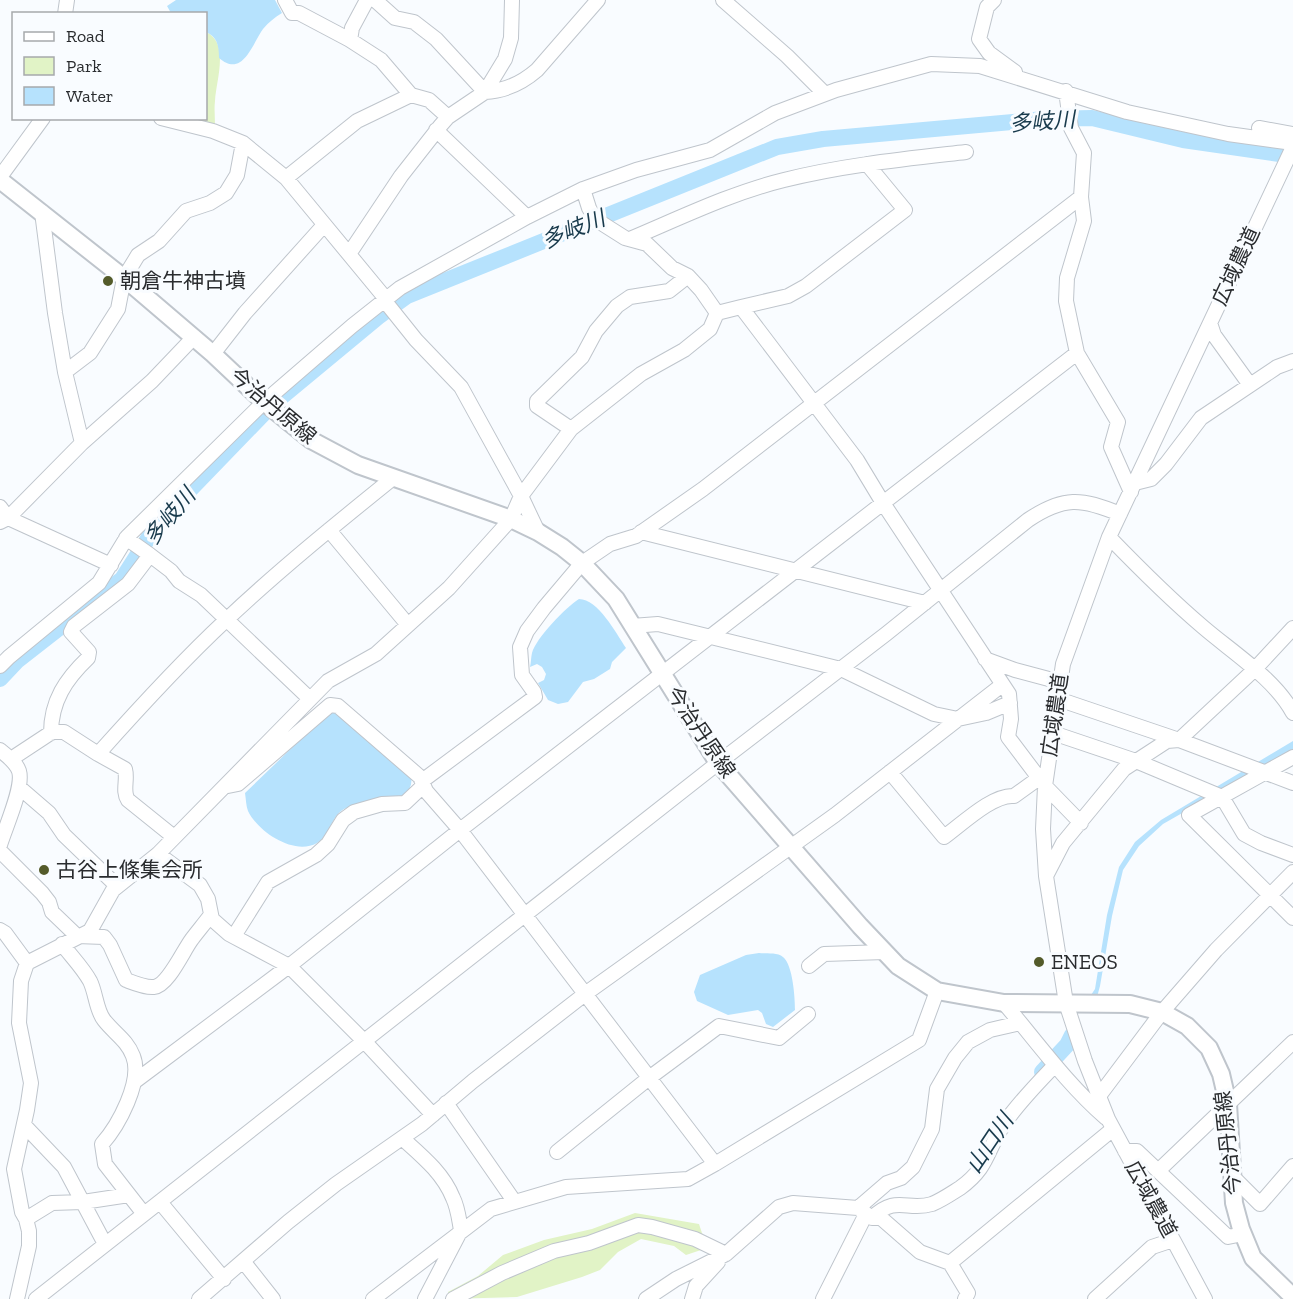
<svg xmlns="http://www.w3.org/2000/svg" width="1293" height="1299" font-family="'Zilla Slab','Noto Sans JP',serif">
  <rect width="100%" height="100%" fill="#f9fcff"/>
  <path fill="#e1f3c6" d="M 206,32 C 230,43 216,80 215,101 C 214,109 215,117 215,125 L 191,119 L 206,118 Z
    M 635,1213 L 699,1224 L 707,1248 L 686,1255 L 674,1246 L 641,1239 L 618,1252 L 600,1270 L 582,1277 L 517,1297 L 448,1299 L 448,1292 L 478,1276 L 503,1255 L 544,1240 L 592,1229 Z"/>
  <path fill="#b6e2fd" d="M 176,0 L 275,0 L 282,13 C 275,17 269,22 263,29 C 253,42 243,79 219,58 C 219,45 217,37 206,32 L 206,14 L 171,13 L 167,6 Z
    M 579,599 C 598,599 616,633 626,648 L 612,662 L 610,669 L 594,679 L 583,682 L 568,702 L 558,704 L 548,700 L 538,683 L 544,680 L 546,674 L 542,667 L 537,664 L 530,667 C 531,663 531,657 532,653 C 536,638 566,607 579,599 Z
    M 330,711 L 336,711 L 411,775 C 417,805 369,804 350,807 C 332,810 331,835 317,843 C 294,856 258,832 248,811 C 246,806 246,799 245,793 Z
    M 1293,741 L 1293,750 L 1163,824 L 1139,846 L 1123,870 L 1112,916 L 1100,986 L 1097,997 L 1091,995 L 1095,989 L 1107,915 L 1119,867 L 1135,842 L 1161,820 Z
    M 759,953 C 766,954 777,952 783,957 C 793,965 795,998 795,1010 L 773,1027 L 766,1024 L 762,1013 L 758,1010 L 728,1015 L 697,1001 L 694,992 L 700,975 L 746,955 Z"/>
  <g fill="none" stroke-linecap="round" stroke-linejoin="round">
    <path stroke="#b6e2fd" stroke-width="16" d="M 0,679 L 17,661 L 122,579 L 158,523 L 273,404 L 378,317 L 407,296 L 777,147 L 823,139 L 1045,119 L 1092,118 L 1183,140 L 1293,156
      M 1042,1072 L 1067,1045 L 1072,1035"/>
    <g stroke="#bfc5cc" stroke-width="16">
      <path id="minor" d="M 285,0 L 292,13 L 299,13 L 350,40 L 381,60 L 411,95
        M 375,0 L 395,18 L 414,22 L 436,39 L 485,92 C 505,91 522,83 537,70 L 598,0
        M 723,0 L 787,56 L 825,94
        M 994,0 L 987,7 L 979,39 L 989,53 L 1015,72
        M 65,14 L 67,0
        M 350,40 L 352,28 L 367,0
        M 1066,91 L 1071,128 L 1084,153 L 1081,197 L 1084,221 L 1067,278 L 1066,301 L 1077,353 L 1118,422 L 1111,447 L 1131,492
        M 161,118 L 213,131 L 243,143 L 286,178 L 386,299 L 388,305 L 416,340 L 461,387 L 521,496 L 538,532
        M 1259,128 L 1293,134
        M 436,130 L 527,217
        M 0,177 L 43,118
        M 286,178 L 357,121 L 411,95 L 429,100 L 448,117
        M 583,189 L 589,208 L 595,219 L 625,238 L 647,244 L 672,268 L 688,276 L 701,290 L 717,313
        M 42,212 L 55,313 L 65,372 L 82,443
        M 630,239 C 680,218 731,193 784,180 C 844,165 905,159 966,152
        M 349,254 L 401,176 L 441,125 L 448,117 L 485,92 L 505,59 L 511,38 L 512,0
        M 741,307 L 788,296 L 806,286 L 905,210 L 867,164
        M 717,313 L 741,307 L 857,460 L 883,503 L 1009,694 L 1011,719 L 1008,737 L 1045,786 L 1081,823
        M 1210,323 L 1214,335 L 1250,385
        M 213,354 L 245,313 L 324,225
        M 65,372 L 90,353 L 118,309 L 124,278 L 138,255 L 159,241 L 186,211 L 210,203 L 226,193 L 237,175 L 243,143
        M 571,429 L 537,406 L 537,401 L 582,357 L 596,331 L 617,306 L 630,297 L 669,291 L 688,276
        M 1135,483 L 1151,479 L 1166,464 L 1201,418 L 1277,367 L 1293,361
        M 0,507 L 8,518 L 111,565
        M 0,522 L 8,518 L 82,443 L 152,381 L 194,337
        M 329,530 L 408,625
        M 641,532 L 925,603
        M 1109,537 C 1139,568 1170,599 1203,627 C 1232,652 1275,679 1293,713
        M 150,555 L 171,571 L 179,581 L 201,595 L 310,699
        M 632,626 L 658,624 L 841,669 L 934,714 L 958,719 L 986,713 L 1010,703
        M 985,659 L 1015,670 L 1060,682
        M 0,666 L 9,657 L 99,583 L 127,537 L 264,402 L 352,326 L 400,288 L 527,217 L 583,189 L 636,170 L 710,150 L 775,113 L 836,90 L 931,64 L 980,66 L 1127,112 L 1228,134 L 1293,143
        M 1058,699 L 1179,740 L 1293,783
        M 51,733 C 51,701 66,679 88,658 L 89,652 L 71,632 L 74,626 L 128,584 L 150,555 L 126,538
        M 1053,733 L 1136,761 L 1222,797 L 1244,834 L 1261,843 L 1293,855
        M 0,750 C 7,756 16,762 19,771 C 24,787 5,828 0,845
        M 1293,757 L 1189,815 L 1293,918
        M 11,759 L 52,732 L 64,732 L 98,754
        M 890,772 L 944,837 C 962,824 993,794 1014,796 L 1039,778
        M 422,781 L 535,697 L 534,692 L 522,675 L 520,647 L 527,631 L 544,608 L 582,563 L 610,544 L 636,536 L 703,489 L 1081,197
        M 228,786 L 238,784 L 330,705 L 338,706 L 420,777 L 426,791 L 460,830 L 715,1164
        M 20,788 L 49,813 L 64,835 L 117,886
        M 174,837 L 128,800 C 122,791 128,780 125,769 L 98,754 C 139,708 180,663 225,621 C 279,570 336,524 393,478
        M 0,851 L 42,893 L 49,902 L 52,912 L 77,936 L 104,937 L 110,945 L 126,980 C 134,983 146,988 154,987 C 168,986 184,949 192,939 C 198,931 204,924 210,916
        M 158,854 L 200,885 L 208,899 L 212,919 L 229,934 L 289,966 L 365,1042 L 433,1115
        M 1047,874 L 1063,843 L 1124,769 L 1167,741 L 1179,740 L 1254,670 L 1293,628
        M 0,930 L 5,933 L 27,963
        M 234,936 L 268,882 L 316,855 L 328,844 L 343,820 L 354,812 L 382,804 L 405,803 L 424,785
        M 62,944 C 71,956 83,968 90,981 C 96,993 96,1010 104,1020 C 114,1033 127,1040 133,1056 C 143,1081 118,1126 102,1144 L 105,1164 L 144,1214
        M 809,966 L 824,954 L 885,952
        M 1004,1003 C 1037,1042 1067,1084 1106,1118
        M 134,1082 L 289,966 L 460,830 L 1077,353
        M 1099,1096 L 1162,1012 L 1216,950 L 1293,872
        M 446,1103 L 514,1201
        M 24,1125 L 64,1167 L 105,1244
        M 402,1138 C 422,1156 443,1173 453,1198 C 458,1208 459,1220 461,1230 L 425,1299
        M 1125,1151 L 1137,1151 L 1228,1237 L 1243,1234
        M 557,1152 L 649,1078 L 719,1026 L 779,1038 L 808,1014
        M 1158,1171 L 1293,1042
        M 1231,1175 L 1260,1204 L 1293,1166
        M 160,1202 L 224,1279
        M 858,1208 L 887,1183 L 901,1178 L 913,1167 L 932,1129 L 937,1089 L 955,1058 L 968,1042 L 990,1030 L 1020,1023
        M 872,1218 C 897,1194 907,1212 932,1204 C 942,1200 952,1193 960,1188 C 989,1167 986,1151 1004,1124 C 1018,1103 1037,1084 1055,1065
        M 26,1219 L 52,1203 L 83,1202 L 129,1195
        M 243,1261 L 273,1299
        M 950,1263 L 1113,1129
        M 17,1299 L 29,1246 L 29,1231 L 26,1219 L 22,1212 L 14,1169 L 27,1110 L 31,1083 L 19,1023 L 21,981 L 27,963 L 90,931 L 113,890 L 158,854 L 328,681 L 376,654 L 449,588 L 511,519 L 521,496 L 571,429 L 641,374 L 684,350 L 710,329 L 717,313
        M 36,1299 L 718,763 L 886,634 L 1028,520 C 1064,496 1081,498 1120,514
        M 199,1299 L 288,1222 L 336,1184 L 422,1124 L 473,1081 L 585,994 L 835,815 L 1002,685
        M 373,1299 L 491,1209 L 566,1187 L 688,1179 L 715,1164 L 919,1040 L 937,991
        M 453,1299 L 502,1273 L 554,1251 L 589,1243 L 638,1225 L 652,1227 L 695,1239 L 726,1254 L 779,1207 L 793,1203 L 858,1208 L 872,1218 L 881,1218 L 920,1252 L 950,1263 L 968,1293 L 965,1299
        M 646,1299 L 676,1279 L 726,1254
        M 692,1299 L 696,1286 L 718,1262
        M 823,1299 L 866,1214
        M 1095,1299 L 1152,1247 L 1173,1240
        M 1205,1299 L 1108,1119 L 1085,1061 L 1066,1003 L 1046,876 L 1043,829 L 1045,786 L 1063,664 L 1109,537 L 1293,147"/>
    </g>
    <g stroke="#bfc5cc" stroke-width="20">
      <path id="major" d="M 0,180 L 124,278 L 213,354 L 264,402 L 311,440 L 358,465 L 511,519 L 538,532 L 562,547 L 582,563 L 616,599 L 718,763 L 860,926 L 898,966 L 937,991 L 1004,1003 L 1130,1004 L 1162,1012 L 1187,1026 L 1209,1048 L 1221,1074 L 1228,1104 L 1234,1203 L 1241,1229 L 1253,1258 L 1293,1297"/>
    </g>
    <use href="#minor" stroke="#fff" stroke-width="14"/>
    <use href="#major" stroke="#fff" stroke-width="16"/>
  </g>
  <g fill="#545b2a" stroke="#f9fcff" stroke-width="2">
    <circle cx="108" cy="281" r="6"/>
    <circle cx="44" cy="870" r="6"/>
    <circle cx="1039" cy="962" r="6"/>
  </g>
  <g text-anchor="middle" stroke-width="6" stroke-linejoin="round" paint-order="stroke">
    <g font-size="21" fill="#2a2c2f" stroke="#f9fcff">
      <text transform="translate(1236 266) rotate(-65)" y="7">広域農道</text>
      <text transform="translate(273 406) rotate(40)" y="7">今治丹原線</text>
      <text transform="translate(1055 715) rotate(-82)" y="7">広域農道</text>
      <text transform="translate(701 732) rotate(56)" y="7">今治丹原線</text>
      <text transform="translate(1228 1143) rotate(-96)" y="7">今治丹原線</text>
      <text transform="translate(1151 1199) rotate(61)" y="7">広域農道</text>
    </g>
    <g font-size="21" fill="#2a2c2f" stroke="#f9fcff" text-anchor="start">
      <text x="120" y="288">朝倉牛神古墳</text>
      <text x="56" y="877">古谷上條集会所</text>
      <text x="1051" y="969">ENEOS</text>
    </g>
    <g font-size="22" font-style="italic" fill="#183a4c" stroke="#f9fcff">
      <text transform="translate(1042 121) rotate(-4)" y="8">多岐川</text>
      <text transform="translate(573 229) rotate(-22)" y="8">多岐川</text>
      <text transform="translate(169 516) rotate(-50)" y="8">多岐川</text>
      <text transform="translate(989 1143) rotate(-56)" y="8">山口川</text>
    </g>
  </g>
  <rect x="12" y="12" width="195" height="108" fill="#f9fcff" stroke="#a6a9ac" stroke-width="1.5"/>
  <rect x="24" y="32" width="30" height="9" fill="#ffffff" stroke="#a6a9ac" stroke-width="1.5"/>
  <text x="66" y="42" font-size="18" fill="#2a2c2f">Road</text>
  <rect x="24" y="57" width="30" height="18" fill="#e1f3c6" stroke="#a6a9ac" stroke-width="1.5"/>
  <text x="66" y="72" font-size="18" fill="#2a2c2f">Park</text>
  <rect x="24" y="87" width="30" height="18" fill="#b6e2fd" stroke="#a6a9ac" stroke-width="1.5"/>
  <text x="66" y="102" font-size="18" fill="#2a2c2f">Water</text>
</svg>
